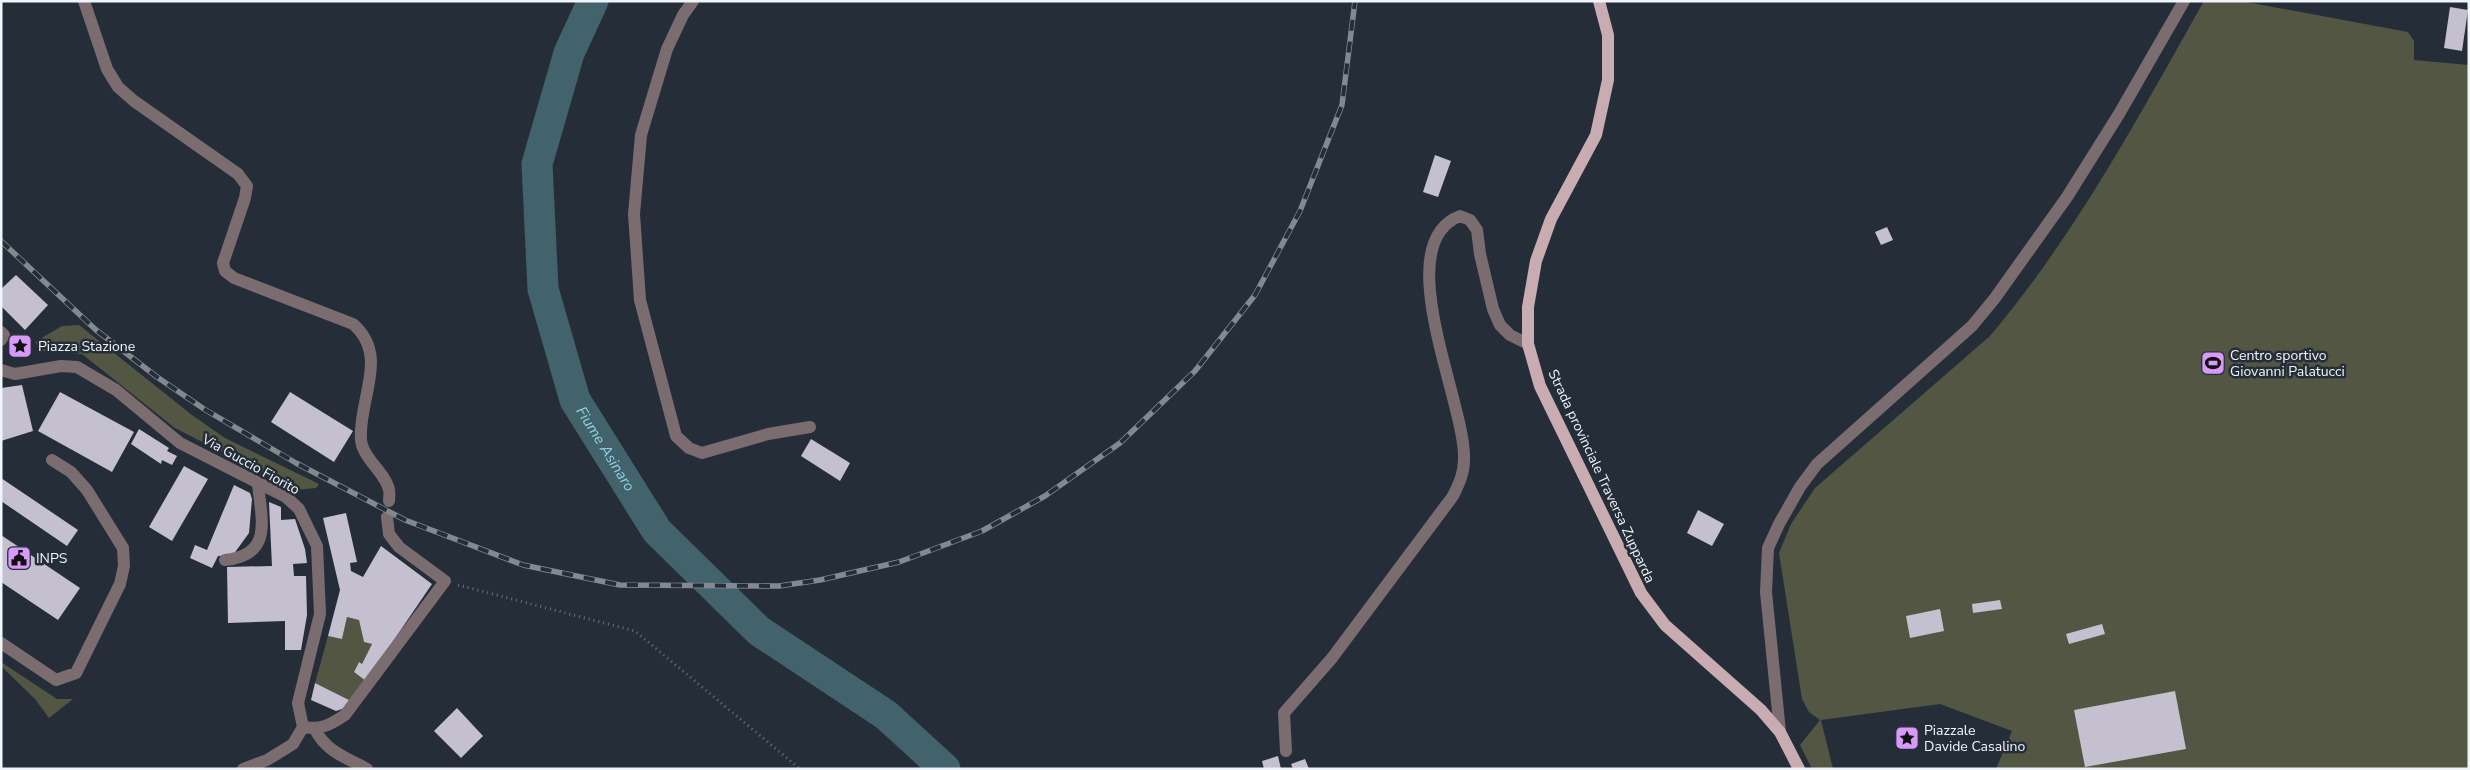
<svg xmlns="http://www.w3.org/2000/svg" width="2470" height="770" font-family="'Nunito Sans',sans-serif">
  <rect width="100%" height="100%" fill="#252e38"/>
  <path fill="#525642" d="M 2204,1 L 2241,1 L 2408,32 L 2414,41 L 2414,60 L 2469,65 L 2469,769 L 1996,769 L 2012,731 L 1940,704 L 1821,720 L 1833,769 L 1812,769 L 1800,745 L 1820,720 L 1809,712 L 1802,699 L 1779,553 L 1791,524 L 1815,488 L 1990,336 C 2076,234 2139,116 2204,1 Z
    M 79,325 L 192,415 L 225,438 L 319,484 L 316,488 L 295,490 L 175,428 L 82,354 L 42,351 L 35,342 L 62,326 Z
    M 347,617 L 359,620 L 364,642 L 372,644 L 362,664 L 359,662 L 354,672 L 366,681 L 351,701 L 315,683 L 328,636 L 342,639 Z
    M 1,662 L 57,699 L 73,699 L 49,718 L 35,699 L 1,666 Z"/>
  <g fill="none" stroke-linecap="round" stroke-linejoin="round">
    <path stroke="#42636c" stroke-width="31" id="s1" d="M 593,1 L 569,53 L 537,164 L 543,289 L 575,400 L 657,531 L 759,631 L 886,715 L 945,769"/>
  </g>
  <path fill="#c5c0cf" d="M 2450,7 L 2468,10 L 2462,51 L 2444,48 Z
    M 1435,155 L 1451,161 L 1438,197 L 1423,192 Z
    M 1887,227 L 1893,240 L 1881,245 L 1875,232 Z
    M 16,275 L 48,305 L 25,330 L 1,306 L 1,289 Z
    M 22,385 L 33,431 L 1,441 L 1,388 Z
    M 60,392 L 134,432 L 112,472 L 38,431 Z
    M 290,392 L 353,431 L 334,462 L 271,422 Z
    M 139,429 L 169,448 L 167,451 L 177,456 L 172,465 L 162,460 L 161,464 L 131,444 Z
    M 811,439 L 850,463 L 840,481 L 801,456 Z
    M 184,466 L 208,479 L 172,541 L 149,527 Z
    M 1,478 L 78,530 L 67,546 L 1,501 Z
    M 234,485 L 250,493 L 252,499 L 249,533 L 233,555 L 218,556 L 212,568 L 190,558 L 195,545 L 207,550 Z
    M 269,502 L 281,507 L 281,520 L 295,519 L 305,549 L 307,563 L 293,564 L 294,576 L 306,576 L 307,615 L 301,650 L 285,650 L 285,621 L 228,623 L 227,567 L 272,566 Z
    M 1698,510 L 1724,524 L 1712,546 L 1687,533 Z
    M 346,513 L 357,562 L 350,563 L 351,571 L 363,577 L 381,546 L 432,584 L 366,681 L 354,672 L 359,662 L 362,664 L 372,644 L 364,642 L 359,620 L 347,617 L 342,639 L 328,636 L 340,590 L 323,518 Z
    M 1,535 L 80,588 L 58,620 L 1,582 Z
    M 2000,600 L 2002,609 L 1973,613 L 1972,604 Z
    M 1940,609 L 1944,631 L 1910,638 L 1906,616 Z
    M 2102,624 L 2105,634 L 2069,644 L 2066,634 Z
    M 315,683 L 351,701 L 345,708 L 336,711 L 311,700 Z
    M 2175,691 L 2186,749 L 2085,767 L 2074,710 Z
    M 457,708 L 483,736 L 461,758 L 434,731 Z
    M 1278,756 L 1281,769 L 1264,769 L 1262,761 Z
    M 1305,759 L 1309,769 L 1293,769 L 1291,764 Z"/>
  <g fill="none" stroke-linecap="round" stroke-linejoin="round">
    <path stroke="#6a727b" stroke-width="3" stroke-dasharray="1 4" stroke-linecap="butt" d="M 458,585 L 635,631 L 800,769"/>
    <path stroke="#7b6d6f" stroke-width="12" d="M 84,1 L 107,69 L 118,87 L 134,101 L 238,174 L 247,186 L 245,198 L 223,263 L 225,271 L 234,278 L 353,324 C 390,356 358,399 361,440 C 363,459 386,473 389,490 C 390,493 389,498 389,501
      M 693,1 L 683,15 L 667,49 L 641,135 L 634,214 L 640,300 L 676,436 L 689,448 L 702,453 L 768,434 L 810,427
      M 1,332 L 4,335 L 1,340
      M 1,370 L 15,374 L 61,366 L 77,367 L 116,390 L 180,443 L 286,497 L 299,509 L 317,546 L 320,614 L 298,703 L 303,727 C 321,730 330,725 345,715 L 445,581 L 399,547 L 389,534 L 387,517
      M 225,560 C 274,555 261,519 258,483
      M 1,643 L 56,680 L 76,673 L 120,584 L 124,566 L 123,548 L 87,490 L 71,472 L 52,460
      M 315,729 C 325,751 347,758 367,769
      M 1780,732 L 1766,592 L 1768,548 L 1779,524 L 1800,487 L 1817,464 L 1972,326 L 1995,298 L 2067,197 L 2119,114 L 2184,1
      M 1286,751 L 1284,713 L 1332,658 L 1453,496 C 1459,484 1464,473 1464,460 C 1467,406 1387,244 1460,216 L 1470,220 L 1477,230 L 1480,254 L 1493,309 L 1500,325 L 1510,335 L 1528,344
      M 243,769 L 267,760 L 293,744 L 303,727"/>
    <path stroke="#c9acb1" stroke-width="12" d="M 1599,1 L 1608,35 L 1608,80 L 1596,135 L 1551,219 L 1536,261 L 1528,307 L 1528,344 L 1540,386 L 1641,593 L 1665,625 L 1761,710 L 1780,732 L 1799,769"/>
    <g stroke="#828991" stroke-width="5.5">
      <path id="rail" d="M 1,241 L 96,330 L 157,377 L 204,409 L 296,463 L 405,520 L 523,565 L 620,585 L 779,586 L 820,580 L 899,562 L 982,531 L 1045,496 L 1120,443 L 1195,371 L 1255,295 L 1300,211 L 1342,105 L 1355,1"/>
    </g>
    <use href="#rail" stroke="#252e38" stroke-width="4" stroke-dasharray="11" stroke-linecap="butt"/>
  </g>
  <defs>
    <g id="sight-square" transform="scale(1.25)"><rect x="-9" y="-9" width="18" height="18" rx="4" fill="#d89af8" stroke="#252e38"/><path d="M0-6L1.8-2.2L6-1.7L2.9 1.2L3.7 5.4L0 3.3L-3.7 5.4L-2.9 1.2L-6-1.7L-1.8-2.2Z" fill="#111"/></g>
    <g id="stadium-square" transform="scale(1.25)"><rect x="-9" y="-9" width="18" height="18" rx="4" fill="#d89af8" stroke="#252e38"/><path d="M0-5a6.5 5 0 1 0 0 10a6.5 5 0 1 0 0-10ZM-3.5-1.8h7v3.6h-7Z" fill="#111"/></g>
    <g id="civic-square" transform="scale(1.25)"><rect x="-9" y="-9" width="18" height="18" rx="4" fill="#d89af8" stroke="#252e38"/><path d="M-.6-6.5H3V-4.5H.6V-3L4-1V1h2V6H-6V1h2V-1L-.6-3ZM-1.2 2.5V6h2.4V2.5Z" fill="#111"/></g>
  </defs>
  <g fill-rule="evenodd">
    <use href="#sight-square" x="20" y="346"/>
    <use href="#stadium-square" x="2213" y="363"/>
    <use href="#civic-square" x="19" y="558"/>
    <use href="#sight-square" x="1907" y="738"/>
  </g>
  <g text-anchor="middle" stroke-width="5" stroke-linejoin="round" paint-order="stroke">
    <g font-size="14" fill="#eff5fb" stroke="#252e38" text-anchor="start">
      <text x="38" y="351">Piazza Stazione</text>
      <text x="2230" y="360">Centro sportivo<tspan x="2230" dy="16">Giovanni Palatucci</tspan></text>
      <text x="36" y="563">INPS</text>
      <text x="1924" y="735">Piazzale<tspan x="1924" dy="16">Davide Casalino</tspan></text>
    </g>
    <g font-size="14" fill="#eff5fb" stroke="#252e38">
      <text transform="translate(251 464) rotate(29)" y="5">Via Guccio Fiorito</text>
      <text transform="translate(1602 476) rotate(65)" y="5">Strada provinciale Traversa Zupparda</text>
    </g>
    <g font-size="15" font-style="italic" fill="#90d2e3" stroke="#252e38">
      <text dy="5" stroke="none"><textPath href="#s1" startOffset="471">Fiume Asinaro</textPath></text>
    </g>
  </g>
  <rect width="2470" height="770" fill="none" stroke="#eff5fb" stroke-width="5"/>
</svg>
